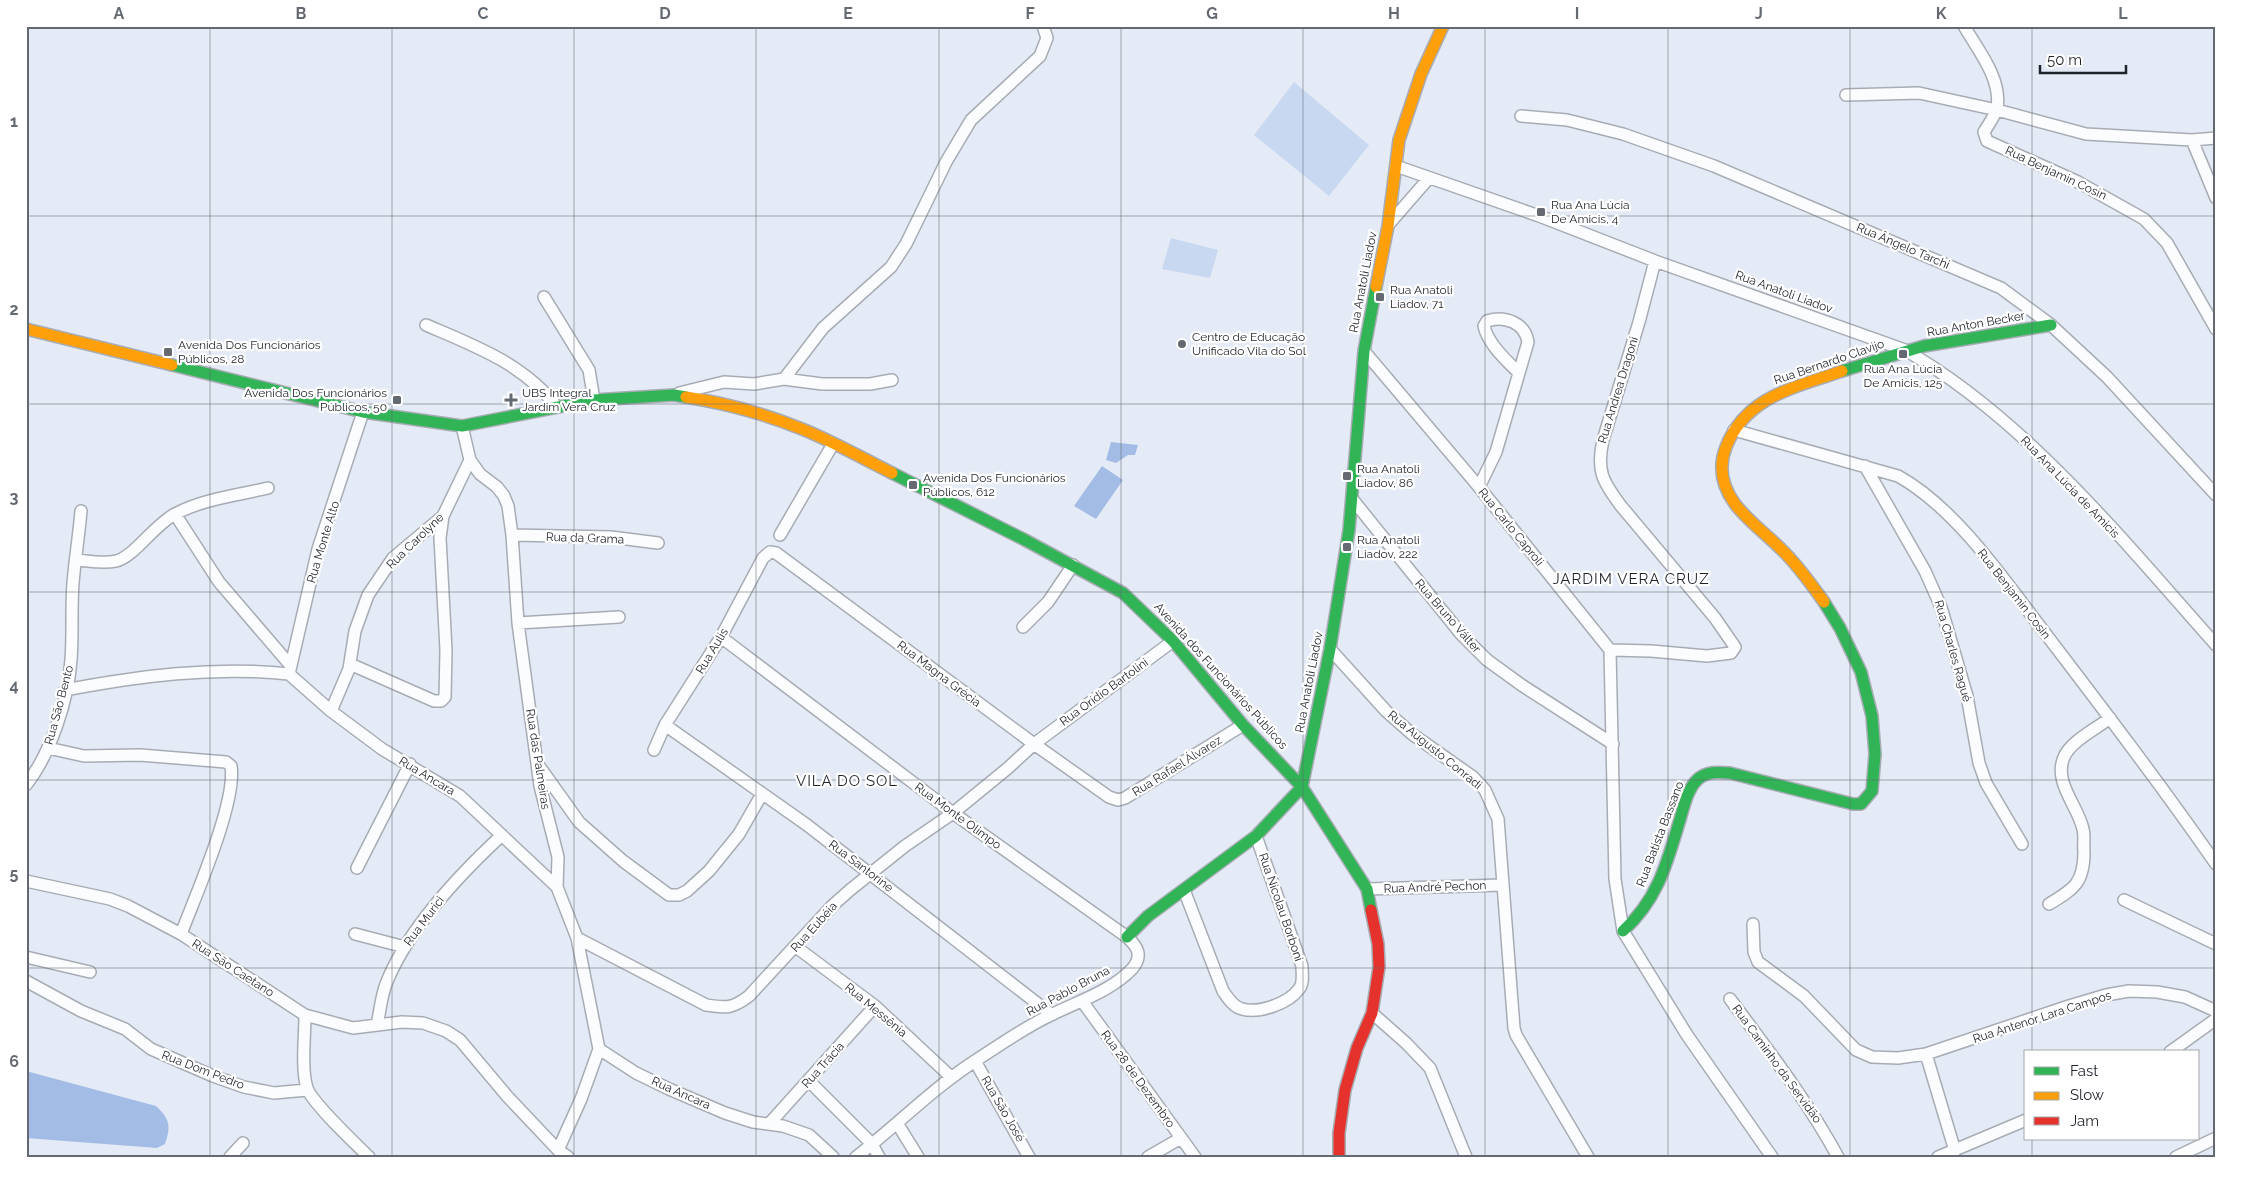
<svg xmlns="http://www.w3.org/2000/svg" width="2242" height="1183" font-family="Raleway,sans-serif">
  <rect width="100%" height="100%" fill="#e5ebf6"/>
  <path fill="#c8d8f1" d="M 1294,82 L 1369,145 L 1329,196 L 1254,135 Z
    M 1171,238 L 1218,250 L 1210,278 L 1162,269 Z"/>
  <path fill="#a3bce5" d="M 1111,442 L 1138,445 L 1135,455 L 1128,455 L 1116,463 L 1106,460 Z
    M 1102,466 L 1123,480 L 1096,519 L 1074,506 Z
    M 26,1071 L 156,1106 C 170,1119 171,1126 165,1144 L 157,1148 L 26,1138 Z"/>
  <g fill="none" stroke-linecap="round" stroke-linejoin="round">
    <g stroke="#a7acb4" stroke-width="14">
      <path id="street" d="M 1964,26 C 1978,50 2002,79 1997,108 C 1995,116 1988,125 1984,132 L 1987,141 L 2078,182 L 2144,219 L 2167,243 L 2216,329
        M 1846,95 L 1919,93 L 1997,110 L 2086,134 L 2192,140 L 2216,138
        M 1521,116 L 1567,120 L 1623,134 L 1714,166 L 2001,288 L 2051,325 L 2107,377 L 2216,495
        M 2192,140 L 2216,198
        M 1396,166 L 1542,217 L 1655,261 L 1905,350 C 2026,419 2124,542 2216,645
        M 1389,224 L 1429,178
        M 544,297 L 589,370 L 594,400
        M 426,325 C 475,346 524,364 557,407
        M 1364,351 L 1479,487 L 1610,650 L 1615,879 L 1623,931 L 1687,1035 L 1772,1157
        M 784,379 L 823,328 L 891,267 L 906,244 L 946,162 L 971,120 L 1040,56 L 1047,38 L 1043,26
        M 679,393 L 724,382 L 754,384 L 784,379 L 822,384 L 870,384 L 892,380
        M 1734,430 L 1898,476 C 1956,508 2005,581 2045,633 C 2103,709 2161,785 2216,864
        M 470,460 L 480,474 L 497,487 L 504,496 L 508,506 L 512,535 L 518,623 L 540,786 L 558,857 L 557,887 L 577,938 L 599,1049 L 581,1099 L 558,1150
        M 1865,466 L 1925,571 L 1941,607 L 1967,696 L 1979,763 L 1986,783 L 2022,844
        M 1479,487 L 1496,452 L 1528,342 C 1525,323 1505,315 1487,321 L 1484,326 C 1488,344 1506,360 1519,373
        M 1353,500 L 1461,634 L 1487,660 L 1523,686 L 1613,744
        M 175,514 L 219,582 L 291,666
        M 512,535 L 611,537 L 658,543
        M 780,535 L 833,444
        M 77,560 C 89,561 104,564 116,561 C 134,557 154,525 175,514 C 203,499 238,495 268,488
        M 518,623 L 619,617
        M 1023,627 L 1048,602 L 1073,565
        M 721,637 L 953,813 L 1127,937 C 1138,947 1143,956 1132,969 C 1111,991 1079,1001 1053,1014 C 1026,1026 1000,1045 975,1061 C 932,1089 896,1126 856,1157
        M 1330,649 L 1386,711 L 1412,734 L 1473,777 L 1485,790 L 1498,819 L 1514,1028 L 1516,1035 L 1588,1157
        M 1610,650 L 1651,651 L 1707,656 L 1731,653 L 1735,647 L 1715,618 L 1621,506 C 1603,482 1596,471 1603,440 L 1639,322 L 1655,261
        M 350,664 L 434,701 L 441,701 L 445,697 L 446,650 L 440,538 L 443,516
        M 289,674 L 331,711 L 382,749 L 460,796 L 557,887
        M 289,674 L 318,549 L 363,412
        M 65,690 C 139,676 214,666 289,674
        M 331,711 L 349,669 L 355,631 L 368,595 L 393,558 L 443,516 L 470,460 L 462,426
        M 665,725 L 807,825 L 1051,1014
        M 48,748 L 84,756 L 140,755 L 226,762 L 231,766 C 237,802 195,897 181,934 L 305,1015 L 353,1028 L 402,1022 L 423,1023 L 446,1031 L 460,1040 L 507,1096 L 558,1150 L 568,1157
        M 654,750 L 665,725 L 721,637 L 763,558 L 770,552 L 776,553 L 1034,744 L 1109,797 L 1118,800 L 1125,798 L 1243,725
        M 539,766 L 579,822 L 623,861 L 669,895 L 679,895 L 687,891 L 709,871 L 739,834 L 762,794
        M 26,785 C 51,753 68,700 71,660 C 73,635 71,609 73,583 C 75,559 79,535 81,511
        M 357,868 L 410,764
        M 26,881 L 110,899 L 128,906 L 181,934
        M 1367,889 L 1502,885
        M 1184,890 L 1223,991 C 1228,998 1233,1007 1242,1009 C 1259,1014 1289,1003 1299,989 C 1304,983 1302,974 1302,966 L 1256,836
        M 2124,900 L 2216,944
        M 2049,904 C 2074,889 2084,883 2084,852 C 2083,845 2085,836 2083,829 C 2078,806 2053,782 2064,757 C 2071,741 2096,729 2110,718
        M 1753,924 L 1754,952 L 1758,962 L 1804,996 L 1856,1050 L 1872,1057 L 1898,1058 L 1926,1054 L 2069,1006 L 2106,995 L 2129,991 L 2157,992 L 2185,997 L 2216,1011
        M 355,934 L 405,947
        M 577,938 L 706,1005 C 726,1008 732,1009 749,996 L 832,906 L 850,890 L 905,846 L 953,813 L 1008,768 L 1034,744 L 1173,641
        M 796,947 L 875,1006 L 951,1077
        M 26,957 L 90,972
        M 26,981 L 81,1011 L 125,1029 L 151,1049 L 213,1076 L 244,1087 L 274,1093 L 307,1090
        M 1730,999 C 1768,1050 1807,1100 1838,1157
        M 1082,1001 L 1195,1157
        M 1372,1013 L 1406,1043 L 1430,1068 L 1466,1157
        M 305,1015 C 305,1036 301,1069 307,1088 C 312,1103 356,1144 369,1157
        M 377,1025 C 380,1012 381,997 386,984 C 407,930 460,874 502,835
        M 599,1049 L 636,1073 L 669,1089 L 725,1113 L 753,1122 L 783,1126 L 809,1135 L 833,1157
        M 2170,1052 L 2216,1019
        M 1926,1054 L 1955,1151
        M 975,1061 L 1029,1157
        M 809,1081 L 872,1144 L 879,1157
        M 897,1123 L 918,1157
        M 769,1124 L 875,1006
        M 230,1157 L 243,1143
        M 1148,1157 L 1181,1138
        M 1938,1157 L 2026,1120
        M 2176,1157 L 2216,1138"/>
    </g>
    <g stroke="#a7acb4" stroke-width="14">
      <path id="fast" d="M 172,365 L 363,412 L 462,426 L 594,400 L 674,395 L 686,397
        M 1842,371 L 1924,346 L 2051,325
        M 892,473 L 1025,540 L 1123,593 L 1173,641 L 1243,725 L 1302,787 L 1367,889 L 1371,910
        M 1302,787 L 1330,649 L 1349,530 L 1364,351 L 1376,287
        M 1623,931 C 1656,901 1666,867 1678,826 C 1683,811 1686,791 1697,780 C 1706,771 1719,772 1730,773 L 1853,804 L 1861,804 L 1872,791 L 1875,754 L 1872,716 L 1861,672 L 1840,628 L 1824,602
        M 1127,937 L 1148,916 L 1256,836 L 1302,787"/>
    </g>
    <g stroke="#a7acb4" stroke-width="14">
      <path id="slow" d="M 1376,287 L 1388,226 L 1399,140 L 1421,74 L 1443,26
        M 26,329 L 172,365
        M 686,397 C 725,403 765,414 802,429 C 832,441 862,458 892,473
        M 1824,602 C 1811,584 1798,565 1781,549 C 1766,534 1748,521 1735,504 C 1722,486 1718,467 1726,447 C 1746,396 1796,387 1842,371"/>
    </g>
    <g stroke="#a7acb4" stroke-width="14">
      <path id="jam" d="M 1339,1157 L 1339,1133 L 1345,1090 L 1357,1048 L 1372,1013 L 1379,967 L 1378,944 L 1371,910"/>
    </g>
    <use href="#street" stroke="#fbfcfe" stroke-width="11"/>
    <use href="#fast" stroke="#30b455" stroke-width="11"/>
    <use href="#slow" stroke="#ff9f0a" stroke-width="11"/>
    <use href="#jam" stroke="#e5322d" stroke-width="11"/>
  </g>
  <path fill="none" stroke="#646972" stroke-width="1" stroke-opacity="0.55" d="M 210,26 L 210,1157M 392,26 L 392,1157M 574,26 L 574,1157M 756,26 L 756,1157M 939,26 L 939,1157M 1121,26 L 1121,1157M 1303,26 L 1303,1157M 1485,26 L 1485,1157M 1668,26 L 1668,1157M 1850,26 L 1850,1157M 2032,26 L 2032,1052M 26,216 L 2216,216M 26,404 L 2216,404M 26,592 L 2216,592M 26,780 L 2216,780M 26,968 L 2216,968M 2032,1139 L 2032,1157"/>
  <g fill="#646972" stroke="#fff" stroke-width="2">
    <rect x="1536" y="207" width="10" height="10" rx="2.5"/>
    <rect x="1375" y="292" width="10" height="10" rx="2.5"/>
    <circle cx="1182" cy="344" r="5"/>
    <rect x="163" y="347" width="10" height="10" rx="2.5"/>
    <rect x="1898" y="349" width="10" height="10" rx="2.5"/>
    <rect x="392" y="395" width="10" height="10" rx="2.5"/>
    <path d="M508.5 392.5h5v5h5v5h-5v5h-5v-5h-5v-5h5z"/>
    <rect x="1342" y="471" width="10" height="10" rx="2.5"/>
    <rect x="908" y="480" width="10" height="10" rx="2.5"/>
    <rect x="1342" y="542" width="10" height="10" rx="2.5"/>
  </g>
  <g text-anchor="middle" stroke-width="4.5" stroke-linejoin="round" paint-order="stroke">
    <g font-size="12" fill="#1f232b" stroke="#fff">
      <text transform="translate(2056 173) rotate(25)" y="4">Rua Benjamin Cosin</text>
      <text transform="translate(1903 246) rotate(23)" y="4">Rua Ângelo Tarchi</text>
      <text transform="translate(1363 282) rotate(-79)" y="4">Rua Anatoli Liadov</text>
      <text transform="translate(1784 292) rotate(20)" y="4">Rua Anatoli Liadov</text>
      <text transform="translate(1976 324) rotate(-10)" y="4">Rua Anton Becker</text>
      <text transform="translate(1829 362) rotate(-19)" y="4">Rua Bernardo Clavijo</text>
      <text transform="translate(1618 390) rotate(-73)" y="4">Rua Andrea Dragoni</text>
      <text transform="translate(2070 487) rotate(46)" y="4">Rua Ana Lúcia de Amicis</text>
      <text transform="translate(1511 527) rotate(51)" y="4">Rua Carlo Caproli</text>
      <text transform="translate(585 538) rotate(2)" y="4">Rua da Grama</text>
      <text transform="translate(415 541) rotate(-44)" y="4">Rua Carolyne</text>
      <text transform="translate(323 542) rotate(-73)" y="4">Rua Monte Alto</text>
      <text transform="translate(2014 594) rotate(52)" y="4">Rua Benjamin Cosin</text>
      <text transform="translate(1448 616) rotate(49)" y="4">Rua Bruno Válter</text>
      <text transform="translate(712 651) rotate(-59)" y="4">Rua Aulis</text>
      <text transform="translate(1953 651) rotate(74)" y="4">Rua Charles Ragué</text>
      <text transform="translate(939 674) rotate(37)" y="4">Rua Magna Grécia</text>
      <text transform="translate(1221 676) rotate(48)" y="4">Avenida dos Funcionários Públicos</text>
      <text transform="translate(1309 682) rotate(-79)" y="4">Rua Anatoli Liadov</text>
      <text transform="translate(1104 692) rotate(-36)" y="4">Rua Orídio Bartolini</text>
      <text transform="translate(59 705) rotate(-75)" y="4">Rua São Bento</text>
      <text transform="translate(1435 750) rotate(39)" y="4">Rua Augusto Conradi</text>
      <text transform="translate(538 759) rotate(81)" y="4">Rua das Palmeiras</text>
      <text transform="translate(1177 766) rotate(-32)" y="4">Rua Rafael Álvarez</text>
      <text transform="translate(427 776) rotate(31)" y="4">Rua Ancara</text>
      <text transform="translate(958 816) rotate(36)" y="4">Rua Monte Olimpo</text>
      <text transform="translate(1660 834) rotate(-69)" y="4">Rua Batista Bassano</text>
      <text transform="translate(861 866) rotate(37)" y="4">Rua Santorine</text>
      <text transform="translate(1435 887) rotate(-2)" y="4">Rua André Pechon</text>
      <text transform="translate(1281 907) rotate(71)" y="4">Rua Nicolau Borboni</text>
      <text transform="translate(424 921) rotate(-53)" y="4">Rua Murici</text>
      <text transform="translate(814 927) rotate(-48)" y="4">Rua Eubéia</text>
      <text transform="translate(233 968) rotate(33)" y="4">Rua São Caetano</text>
      <text transform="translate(1068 991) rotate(-28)" y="4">Rua Pablo Bruna</text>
      <text transform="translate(876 1010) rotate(40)" y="4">Rua Messênia</text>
      <text transform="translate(2042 1017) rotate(-18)" y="4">Rua Antenor Lara Campos</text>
      <text transform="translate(1777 1064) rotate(54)" y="4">Rua Caminho da Servidão</text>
      <text transform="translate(823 1065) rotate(-48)" y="4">Rua Trácia</text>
      <text transform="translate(203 1070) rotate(21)" y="4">Rua Dom Pedro</text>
      <text transform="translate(1138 1079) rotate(54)" y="4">Rua 28 de Dezembro</text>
      <text transform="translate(681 1093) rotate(24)" y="4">Rua Ancara</text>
      <text transform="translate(1003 1109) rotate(60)" y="4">Rua São José</text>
    </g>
    <g font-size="12" fill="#1f232b" stroke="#fff" text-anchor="start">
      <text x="1551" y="209">Rua Ana Lúcia<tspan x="1551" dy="14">De Amicis, 4</tspan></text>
      <text x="1390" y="294">Rua Anatoli<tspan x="1390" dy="14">Liadov, 71</tspan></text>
      <text x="1192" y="341">Centro de Educação<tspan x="1192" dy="14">Unificado Vila do Sol</tspan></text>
      <text x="178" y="349">Avenida Dos Funcionários<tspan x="178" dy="14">Públicos, 28</tspan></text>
      <text x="1903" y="373" text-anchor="middle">Rua Ana Lúcia<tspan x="1903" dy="14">De Amicis, 125</tspan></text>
      <text x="387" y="397" text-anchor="end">Avenida Dos Funcionários<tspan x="387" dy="14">Públicos, 50</tspan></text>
      <text x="522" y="397">UBS Integral<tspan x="522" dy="14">Jardim Vera Cruz</tspan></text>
      <text x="1357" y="473">Rua Anatoli<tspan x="1357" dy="14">Liadov, 86</tspan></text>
      <text x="923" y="482">Avenida Dos Funcionários<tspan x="923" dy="14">Públicos, 612</tspan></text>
      <text x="1357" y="544">Rua Anatoli<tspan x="1357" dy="14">Liadov, 222</tspan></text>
    </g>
    <g font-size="15" letter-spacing="1" fill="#1f232b" stroke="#fff">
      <text x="1631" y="584">JARDIM VERA CRUZ</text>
      <text x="847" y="786">VILA DO SOL</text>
    </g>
  </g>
  <rect width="2242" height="1183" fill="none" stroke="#ffffff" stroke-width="55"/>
  <rect x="2024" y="1050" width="175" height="90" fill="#ffffff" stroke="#a5a7aa"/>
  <rect x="2034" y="1067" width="25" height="8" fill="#30b455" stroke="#a5a7aa"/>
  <text x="2070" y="1076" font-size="15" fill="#1f232b">Fast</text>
  <rect x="2034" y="1092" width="25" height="8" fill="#ff9f0a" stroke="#a5a7aa"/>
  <text x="2070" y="1100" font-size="15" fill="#1f232b">Slow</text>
  <rect x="2034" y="1117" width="25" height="8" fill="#e5322d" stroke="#a5a7aa"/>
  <text x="2070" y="1126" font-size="15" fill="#1f232b">Jam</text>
  <path d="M2040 65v8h86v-8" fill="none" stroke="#1f232b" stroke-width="2.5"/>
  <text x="2047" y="65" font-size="15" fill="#1f232b" stroke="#ffffff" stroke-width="4" paint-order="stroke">50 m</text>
  <rect x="28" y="28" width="2186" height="1128" fill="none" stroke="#646972" stroke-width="2"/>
  <g font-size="16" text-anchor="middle" font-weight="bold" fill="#646972">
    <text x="119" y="19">A</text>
    <text x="301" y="19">B</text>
    <text x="483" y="19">C</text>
    <text x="665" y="19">D</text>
    <text x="848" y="19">E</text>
    <text x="1030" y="19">F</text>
    <text x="1212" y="19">G</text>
    <text x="1394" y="19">H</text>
    <text x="1577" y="19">I</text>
    <text x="1759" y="19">J</text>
    <text x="1941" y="19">K</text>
    <text x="2123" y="19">L</text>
    <text x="14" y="127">1</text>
    <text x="14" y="315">2</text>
    <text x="14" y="503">3</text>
    <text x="14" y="691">4</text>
    <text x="14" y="879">5</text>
    <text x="14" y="1067">6</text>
  </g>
</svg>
